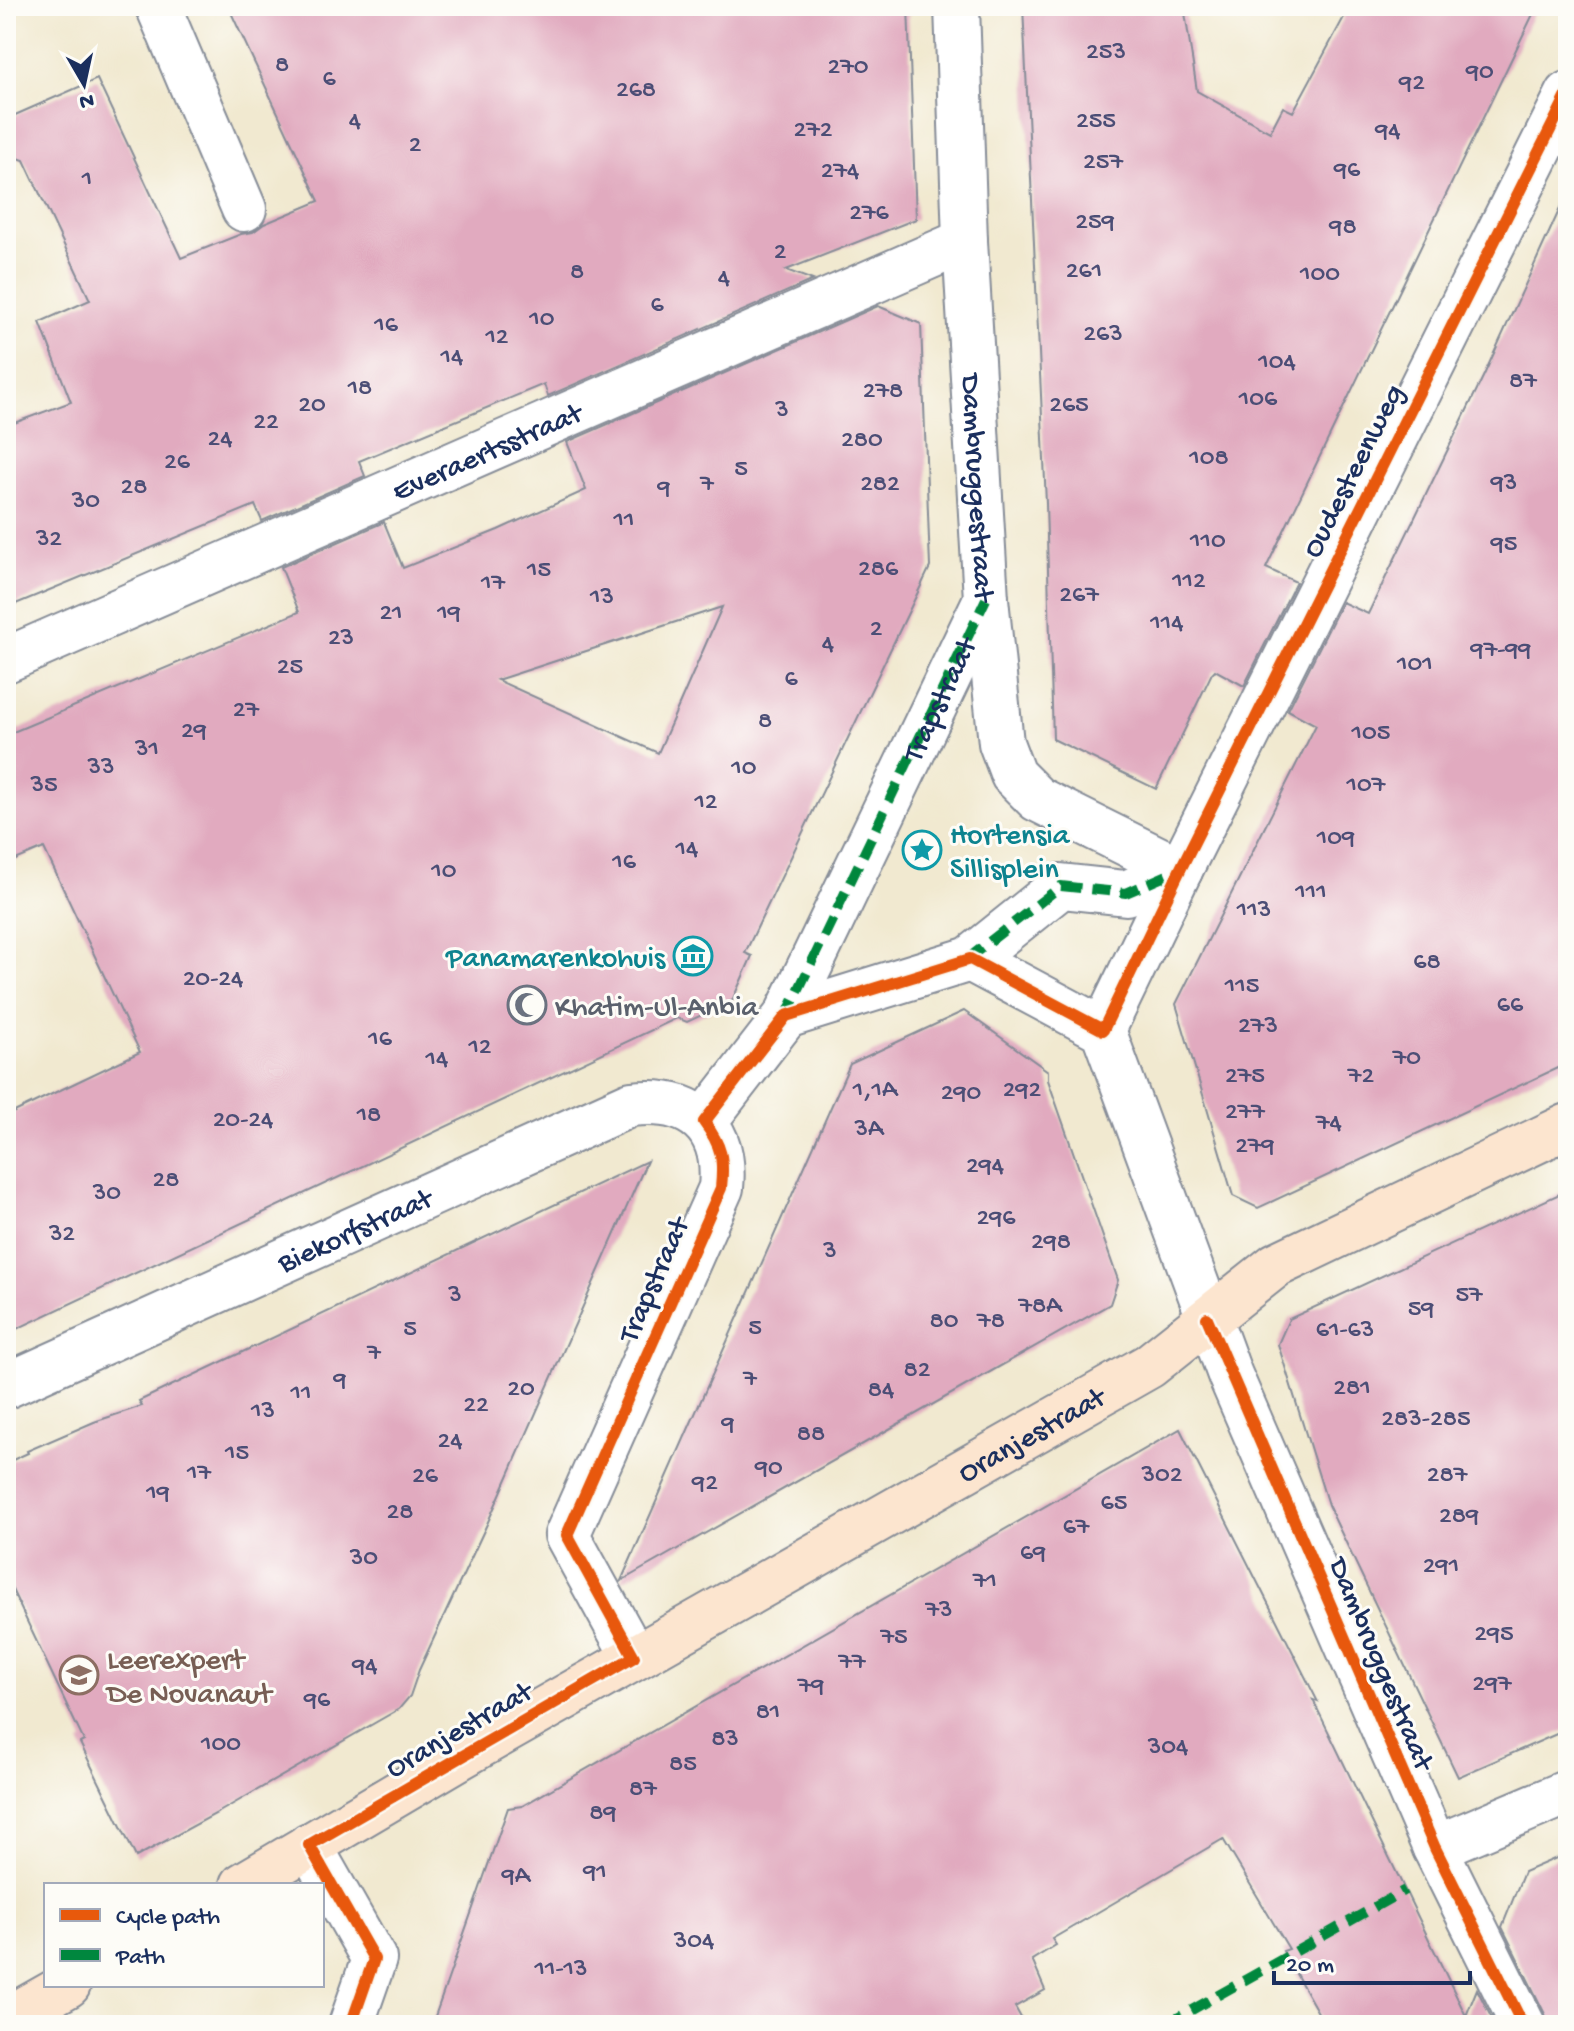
<svg xmlns="http://www.w3.org/2000/svg" width="1574" height="2031" font-family="'Gochi Hand',sans-serif">
  <rect width="100%" height="100%" fill="#fdfcf7"/>
  <filter id="ink" filterUnits="userSpaceOnUse"><feTurbulence type="fractalNoise" baseFrequency=".0125" numOctaves="2"/><feDisplacementMap in="SourceGraphic" scale="16" xChannelSelector="R" yChannelSelector="G"/><feConvolveMatrix kernelMatrix="1 2 1 2 8 2 1 2 1" color-interpolation-filters="sRGB"/></filter>
  <filter id="wash" filterUnits="userSpaceOnUse"><feTurbulence type="fractalNoise" baseFrequency=".006" numOctaves="4" result="noise"/><feDisplacementMap in="SourceGraphic" scale="32" xChannelSelector="R" yChannelSelector="G"/><feGaussianBlur stdDeviation="1.8" result="paint"/><feColorMatrix in="noise" values="0 0 0 0 0 0 0 0 0 0 0 0 0 0 0 0 0 1.4 0 .05"/><feComposite in="paint" operator="in"/></filter>
  <g filter="url(#wash)">
    <rect width="100%" height="100%" fill="#f1e9d0"/>
    <g id="blocks">
      <path fill="#e1aabf" fill-rule="evenodd" d="M 228,6 L 908,6 L 916,219 L 786,270 L 813,280 L 548,396 L 544,384 L 359,461 L 365,476 L 262,521 L 255,505 L 6,608 L 6,426 L 71,402 L 40,322 L 90,300 L 24,160 L 6,154 L 6,119 L 97,79 L 181,258 L 241,234 L 253,232 L 264,224 L 319,201 Z
        M 1023,6 L 1184,6 L 1197,91 L 1270,132 L 1283,107 L 1293,112 L 1350,6 L 1537,6 L 1266,568 L 1296,582 L 1244,686 L 1215,670 L 1212,673 L 1156,789 L 1053,739 L 1046,503 Z
        M 1568,191 L 1568,1063 L 1258,1208 L 1233,1196 L 1176,1004 L 1316,725 L 1288,710 L 1342,602 L 1368,614 L 1484,375 Z
        M 878,306 L 921,324 L 930,567 L 745,953 L 752,956 L 732,1001 L 687,1022 L 677,1018 L 6,1334 L 6,1116 L 140,1052 L 44,848 L 6,864 L 6,735 L 299,612 L 281,567 L 384,522 L 403,568 L 498,530 L 586,490 L 567,442 ZM 722,607 L 658,753 L 497,680 Z
        M 964,1011 L 1048,1071 L 1048,1080 L 1118,1280 L 1110,1304 L 621,1581 L 850,1064 Z
        M 647,1161 L 487,1524 L 419,1670 L 410,1696 L 399,1709 L 219,1812 L 136,1857 L 80,1743 L 84,1741 L 6,1577 L 6,1463 L 28,1453 L 27,1451 L 94,1422 L 142,1406 L 139,1401 Z
        M 1568,1190 L 1568,1729 L 1458,1777 L 1328,1505 L 1278,1344 L 1289,1319 Z
        M 1180,1429 L 1318,1702 L 1313,1700 L 1466,2016 L 1477,1989 L 1495,2025 L 1325,2025 L 1283,1951 L 1289,1949 L 1223,1839 L 1052,1939 L 1056,1945 L 1032,1960 L 1045,1990 L 1015,2007 L 1025,2025 L 432,2025 L 508,1808 L 522,1806 Z
        M 1568,1853 L 1568,2025 L 1548,2025 L 1545,2014 L 1502,1927 L 1524,1872 Z"/>
    </g>
  </g>
  <g filter="url(#ink)">
    <use href="#blocks" fill-opacity="0" stroke="#868c97" stroke-width="2"/>
    <g fill="none" stroke-linecap="round" stroke-linejoin="round">
      <g stroke="#868c97" stroke-width="48">
        <g id="street">
          <path d="M 158,6 L 244,209"/>
          <path id="s1" d="M 957,6 L 965,241 L 986,599 L 1001,743 L 1013,775 L 1037,799 L 1180,870"/>
          <path id="s2" d="M 6,660 L 965,241"/>
          <path d="M 970,959 L 1103,1030 L 1230,1375 L 1435,1848 L 1523,2025"/>
          <path d="M 786,1016 L 970,959 L 1061,886 L 1126,893 L 1180,870"/>
          <path d="M 1103,1030 L 1180,870 L 1568,94"/>
          <path d="M 704,1122 L 786,1016 L 986,599"/>
          <path id="s3" d="M 6,1386 L 631,1104 C 692,1097 727,1126 721,1188 L 567,1535 L 634,1657"/>
          <path d="M 309,1845 L 374,1959 L 351,2025"/>
          <path d="M 1435,1848 L 1568,1792"/>
        </g>
      </g>
      <g stroke="#868c97" stroke-width="48">
        <g id="secondary">
          <path id="s4" d="M 243,1885 L 460,1757 L 1149,1366 L 1276,1265 L 1568,1126"/>
          <path d="M 6,2020 L 68,1985"/>
        </g>
      </g>
      <use href="#street" stroke="#fff" stroke-width="44"/>
      <use href="#secondary" stroke="#fce5cf" stroke-width="44"/>
      <g stroke="#00873e" stroke-width="10" stroke-dasharray="20 10" stroke-linecap="butt">
        <path d="M 966,960 L 1061,886 L 1126,893 L 1179,870"/>
        <path id="s5" d="M 785,1018 L 986,599"/>
        <path d="M 1165,2025 L 1405,1890"/>
      </g>
      <g stroke="#fdfcf7" stroke-width="17">
        <path id="cycleway" d="M 1207,1318 L 1435,1848 L 1523,2025
          M 351,2025 L 374,1959 L 309,1845 L 634,1657 L 567,1535 L 721,1188 C 724,1159 722,1146 704,1122 L 786,1016 L 970,959 L 1103,1030 L 1180,870 L 1568,94"/>
      </g>
      <use href="#cycleway" stroke="#e8590c" stroke-width="12"/>
    </g>
  </g>
  <defs>
    <g id="sight-ring" transform="scale(2)"><circle r="9.5" fill="#fdfcf7" stroke="#0f9aa8" stroke-width="1.5"/><path d="M0-6L1.8-2.2L6-1.7L2.9 1.2L3.7 5.4L0 3.3L-3.7 5.4L-2.9 1.2L-6-1.7L-1.8-2.2Z" fill="#0f9aa8"/></g>
    <g id="museum-ring" transform="scale(2)"><circle r="9.5" fill="#fdfcf7" stroke="#0f9aa8" stroke-width="1.5"/><path d="M0-6L6-3V-2H-6V-3ZM-5-1h2V3h-2ZM-1-1h2V3h-2ZM3-1h2V3H3ZM-6 4H6V6H-6Z" fill="#0f9aa8"/></g>
    <g id="mosque-ring" transform="scale(2)"><circle r="9.5" fill="#fdfcf7" stroke="#6b7280" stroke-width="1.5"/><path d="M3.5-4.9A6 6 0 1 0 3.5 4.9A5 5 0 1 1 3.5-4.9Z" fill="#6b7280"/></g>
    <g id="school-ring" transform="scale(2)"><circle r="9.5" fill="#fdfcf7" stroke="#8d6e63" stroke-width="1.5"/><path d="M0-5L7-2L0 1L-7-2ZM-4 1L0 2.5L4 1V4Q0 6-4 4Z" fill="#8d6e63"/></g>
  </defs>
  <g fill-rule="evenodd">
    <use href="#sight-ring" x="922" y="850"/>
    <use href="#museum-ring" x="693" y="956"/>
    <use href="#mosque-ring" x="527" y="1005"/>
    <use href="#school-ring" x="79" y="1675"/>
  </g>
  <g text-anchor="middle" stroke-width="6" stroke-linejoin="round" paint-order="stroke">
    <g font-size="26" fill="#4c4e76">
      <text x="1106" y="58">253</text>
      <text x="282" y="71">8</text>
      <text x="848" y="73">270</text>
      <text x="1480" y="78">90</text>
      <text x="329" y="85">6</text>
      <text x="1412" y="89">92</text>
      <text x="636" y="96">268</text>
      <text x="355" y="127">4</text>
      <text x="1096" y="127">255</text>
      <text x="813" y="136">272</text>
      <text x="1388" y="137">94</text>
      <text x="415" y="151">2</text>
      <text x="1103" y="168">257</text>
      <text x="1347" y="176">96</text>
      <text x="840" y="177">274</text>
      <text x="87" y="185">1</text>
      <text x="869" y="219">276</text>
      <text x="1095" y="228">259</text>
      <text x="1343" y="233">98</text>
      <text x="780" y="258">2</text>
      <text x="1084" y="277">261</text>
      <text x="577" y="278">8</text>
      <text x="1320" y="280">100</text>
      <text x="724" y="284">4</text>
      <text x="657" y="311">6</text>
      <text x="542" y="325">10</text>
      <text x="386" y="331">16</text>
      <text x="1103" y="340">263</text>
      <text x="497" y="343">12</text>
      <text x="452" y="363">14</text>
      <text x="1277" y="368">104</text>
      <text x="1523" y="387">87</text>
      <text x="360" y="394">18</text>
      <text x="883" y="397">278</text>
      <text x="1258" y="405">106</text>
      <text x="312" y="411">20</text>
      <text x="1069" y="411">265</text>
      <text x="782" y="416">3</text>
      <text x="266" y="428">22</text>
      <text x="220" y="445">24</text>
      <text x="862" y="446">280</text>
      <text x="1209" y="464">108</text>
      <text x="177" y="468">26</text>
      <text x="741" y="475">5</text>
      <text x="1504" y="489">93</text>
      <text x="707" y="490">7</text>
      <text x="880" y="490">282</text>
      <text x="134" y="493">28</text>
      <text x="664" y="494">9</text>
      <text x="86" y="507">30</text>
      <text x="624" y="526">11</text>
      <text x="49" y="545">32</text>
      <text x="1208" y="547">110</text>
      <text x="1504" y="550">95</text>
      <text x="878" y="575">286</text>
      <text x="539" y="576">15</text>
      <text x="1189" y="587">112</text>
      <text x="493" y="589">17</text>
      <text x="1079" y="601">267</text>
      <text x="602" y="603">13</text>
      <text x="391" y="619">21</text>
      <text x="449" y="619">19</text>
      <text x="1167" y="629">114</text>
      <text x="876" y="635">2</text>
      <text x="341" y="644">23</text>
      <text x="828" y="650">4</text>
      <text x="1501" y="656">97-99</text>
      <text x="1415" y="670">101</text>
      <text x="290" y="673">25</text>
      <text x="791" y="685">6</text>
      <text x="246" y="716">27</text>
      <text x="765" y="727">8</text>
      <text x="194" y="737">29</text>
      <text x="1371" y="739">105</text>
      <text x="147" y="755">31</text>
      <text x="101" y="773">33</text>
      <text x="744" y="774">10</text>
      <text x="44" y="791">35</text>
      <text x="1366" y="791">107</text>
      <text x="706" y="808">12</text>
      <text x="1336" y="844">109</text>
      <text x="687" y="855">14</text>
      <text x="624" y="868">16</text>
      <text x="444" y="877">10</text>
      <text x="1311" y="898">111</text>
      <text x="1254" y="916">113</text>
      <text x="1427" y="968">68</text>
      <text x="213" y="985">20-24</text>
      <text x="1242" y="992">115</text>
      <text x="1510" y="1011">66</text>
      <text x="1258" y="1032">273</text>
      <text x="380" y="1045">16</text>
      <text x="480" y="1053">12</text>
      <text x="1407" y="1064">70</text>
      <text x="437" y="1065">14</text>
      <text x="1245" y="1082">275</text>
      <text x="1361" y="1082">72</text>
      <text x="875" y="1096">1,1A</text>
      <text x="1022" y="1096">292</text>
      <text x="961" y="1099">290</text>
      <text x="1245" y="1118">277</text>
      <text x="369" y="1121">18</text>
      <text x="243" y="1126">20-24</text>
      <text x="1329" y="1129">74</text>
      <text x="869" y="1135">3A</text>
      <text x="1255" y="1152">279</text>
      <text x="985" y="1172">294</text>
      <text x="166" y="1186">28</text>
      <text x="107" y="1199">30</text>
      <text x="996" y="1224">296</text>
      <text x="62" y="1240">32</text>
      <text x="1051" y="1248">298</text>
      <text x="830" y="1257">3</text>
      <text x="455" y="1301">3</text>
      <text x="1469" y="1301">57</text>
      <text x="1040" y="1312">78A</text>
      <text x="1421" y="1315">59</text>
      <text x="944" y="1327">80</text>
      <text x="991" y="1327">78</text>
      <text x="755" y="1334">5</text>
      <text x="410" y="1335">5</text>
      <text x="1345" y="1336">61-63</text>
      <text x="374" y="1359">7</text>
      <text x="917" y="1376">82</text>
      <text x="750" y="1385">7</text>
      <text x="340" y="1386">9</text>
      <text x="1352" y="1394">281</text>
      <text x="521" y="1395">20</text>
      <text x="881" y="1396">84</text>
      <text x="301" y="1399">11</text>
      <text x="476" y="1411">22</text>
      <text x="263" y="1417">13</text>
      <text x="1426" y="1425">283-285</text>
      <text x="728" y="1430">9</text>
      <text x="811" y="1440">88</text>
      <text x="450" y="1447">24</text>
      <text x="237" y="1459">15</text>
      <text x="769" y="1474">90</text>
      <text x="199" y="1479">17</text>
      <text x="1162" y="1481">302</text>
      <text x="1447" y="1481">287</text>
      <text x="425" y="1482">26</text>
      <text x="705" y="1489">92</text>
      <text x="158" y="1499">19</text>
      <text x="1114" y="1509">65</text>
      <text x="400" y="1518">28</text>
      <text x="1459" y="1522">289</text>
      <text x="1076" y="1533">67</text>
      <text x="1033" y="1559">69</text>
      <text x="364" y="1564">30</text>
      <text x="1441" y="1572">291</text>
      <text x="985" y="1587">71</text>
      <text x="939" y="1616">73</text>
      <text x="1494" y="1640">295</text>
      <text x="894" y="1643">75</text>
      <text x="852" y="1668">77</text>
      <text x="365" y="1672">94</text>
      <text x="1492" y="1690">297</text>
      <text x="811" y="1692">79</text>
      <text x="317" y="1706">96</text>
      <text x="768" y="1718">81</text>
      <text x="725" y="1745">83</text>
      <text x="221" y="1750">100</text>
      <text x="1168" y="1753">304</text>
      <text x="683" y="1770">85</text>
      <text x="643" y="1795">87</text>
      <text x="603" y="1819">89</text>
      <text x="595" y="1878">91</text>
      <text x="516" y="1882">9A</text>
      <text x="694" y="1947">304</text>
      <text x="561" y="1975">11-13</text>
    </g>
    <g font-size="30" fill="#1b2f5e" stroke="#fdfcf7">
      <text dy="10" stroke="none"><textPath href="#s2" startOffset="524">Everaertsstraat</textPath></text>
      <text transform="translate(1351 470) rotate(-63)" y="10">Oudesteenweg</text>
      <text dy="10" stroke="none"><textPath href="#s1" startOffset="482">Dambruggestraat</textPath></text>
      <text dy="10" stroke="none"><textPath href="#s5" startOffset="354">Trapstraat</textPath></text>
      <text dy="10" stroke="none"><textPath href="#s3" startOffset="382">Biekorfstraat</textPath></text>
      <text transform="translate(652 1279) rotate(-66)" y="10">Trapstraat</text>
      <text dy="10" stroke="none"><textPath href="#s4" startOffset="908">Oranjestraat</textPath></text>
      <text transform="translate(1383 1663) rotate(67)" y="10">Dambruggestraat</text>
      <text transform="translate(458 1728) rotate(-30)" y="10">Oranjestraat</text>
    </g>
    <g font-size="30" fill="#0d838f" stroke="#fdfcf7" text-anchor="start">
      <text x="950" y="843">Hortensia<tspan x="950" dy="34">Sillisplein</tspan></text>
      <text x="665" y="966" text-anchor="end">Panamarenkohuis</text>
    </g>
    <g font-size="30" fill="#5b616d" stroke="#fdfcf7" text-anchor="start">
      <text x="555" y="1015">Khatim-Ul-Anbia</text>
    </g>
    <g font-size="30" fill="#785e54" stroke="#fdfcf7" text-anchor="start">
      <text x="107" y="1668">Leerexpert<tspan x="107" dy="34">De Novanaut</tspan></text>
    </g>
  </g>
  <rect width="1574" height="2031" fill="none" stroke="#fdfcf7" stroke-width="32"/>
  <rect x="44" y="1883" width="280" height="104" fill="#fdfcf7" stroke="#a3aaba" stroke-width="2"/>
  <rect x="60" y="1909" width="40" height="12" fill="#e8590c" stroke="#a3aaba" stroke-width="2"/>
  <text x="116" y="1923" font-size="24" fill="#1b2f5e">Cycle path</text>
  <rect x="60" y="1949" width="40" height="12" fill="#00873e" stroke="#a3aaba" stroke-width="2"/>
  <text x="116" y="1963" font-size="24" fill="#1b2f5e">Path</text>
  <g transform="translate(84 84) rotate(171)" stroke="#fdfcf7" stroke-width="6" paint-order="stroke">
  <path d="M0-6L14 30L0 20L-14 30Z" fill="#1b2f5e"/>
  <text y="-12" font-size="22" font-weight="bold" text-anchor="middle" fill="#1b2f5e">N</text>
  </g>
  <path d="M1274 1971v12h196v-12" fill="none" stroke="#1b2f5e" stroke-width="4"/>
  <text x="1286" y="1971" font-size="24" fill="#1b2f5e" stroke="#fdfcf7" stroke-width="6" paint-order="stroke">20 m</text>
</svg>
